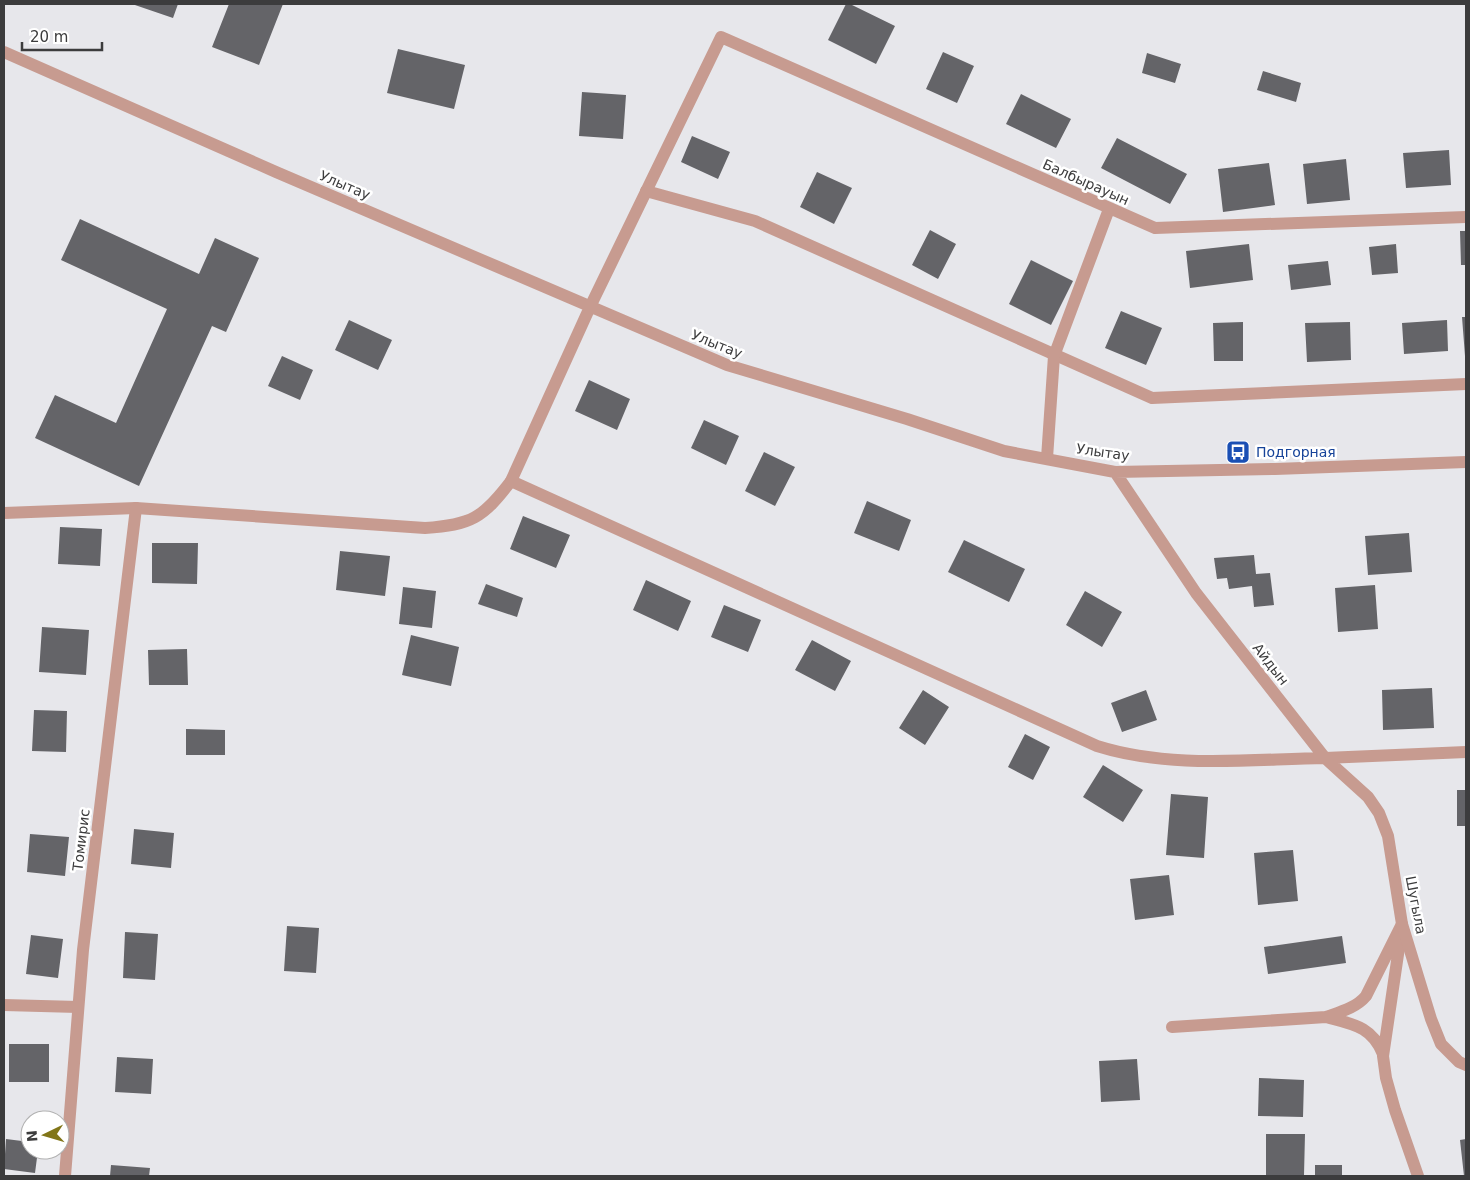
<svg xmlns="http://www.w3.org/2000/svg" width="1470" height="1180" font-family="'DejaVu Sans',sans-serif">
  <rect width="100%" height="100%" fill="#e7e7eb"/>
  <path fill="#646468" d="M 132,4 L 178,4 L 173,18 Z
    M 229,4 L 283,4 L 259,65 L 212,47 Z
    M 846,4 L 850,4 L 895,26 L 876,64 L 828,40 Z
    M 398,49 L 465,65 L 454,109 L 387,93 Z
    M 943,52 L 974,66 L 957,103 L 926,89 Z
    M 1147,53 L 1181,64 L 1175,83 L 1142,73 Z
    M 1263,71 L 1301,83 L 1296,102 L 1257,90 Z
    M 582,92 L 626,95 L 623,139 L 579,136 Z
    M 1021,94 L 1071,119 L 1056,148 L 1006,124 Z
    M 692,136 L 730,152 L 718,179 L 681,162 Z
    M 1117,138 L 1187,174 L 1170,204 L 1101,168 Z
    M 1449,150 L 1451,185 L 1406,188 L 1403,153 Z
    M 1346,159 L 1350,200 L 1307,204 L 1303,164 Z
    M 1269,163 L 1275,205 L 1223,212 L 1218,169 Z
    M 817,172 L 852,188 L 834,224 L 800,207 Z
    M 80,219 L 199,274 L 215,238 L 259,258 L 226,332 L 212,326 L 139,486 L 35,438 L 55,395 L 116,423 L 167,309 L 61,260 Z
    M 930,230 L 956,244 L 938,279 L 912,265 Z
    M 1460,231 L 1466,231 L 1466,265 L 1461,265 Z
    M 1249,244 L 1253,280 L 1190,288 L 1186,251 Z
    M 1396,244 L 1398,273 L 1372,275 L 1369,247 Z
    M 1031,260 L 1073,281 L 1051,325 L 1009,304 Z
    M 1328,261 L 1331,285 L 1291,290 L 1288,265 Z
    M 1121,311 L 1162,328 L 1146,365 L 1105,348 Z
    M 1462,317 L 1466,317 L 1466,356 L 1465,356 Z
    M 349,320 L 392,340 L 378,370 L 335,350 Z
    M 1447,320 L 1448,351 L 1404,354 L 1402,323 Z
    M 1243,322 L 1243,361 L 1214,361 L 1213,323 Z
    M 1350,322 L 1351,360 L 1307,362 L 1305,323 Z
    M 282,356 L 313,370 L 300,400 L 268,386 Z
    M 589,380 L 630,399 L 617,430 L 575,411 Z
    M 704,420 L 739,436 L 726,465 L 691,448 Z
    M 764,452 L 795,467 L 775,506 L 745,491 Z
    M 867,501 L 911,520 L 899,551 L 854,533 Z
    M 523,516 L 570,535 L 556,568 L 510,549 Z
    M 60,527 L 102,529 L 100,566 L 58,564 Z
    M 1409,533 L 1412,572 L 1368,575 L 1365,536 Z
    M 964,540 L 1025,569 L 1009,602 L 948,572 Z
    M 152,543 L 198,543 L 197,584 L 152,583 Z
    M 340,551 L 390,556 L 385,596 L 336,590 Z
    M 1254,555 L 1256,574 L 1270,573 L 1274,605 L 1254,607 L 1252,586 L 1229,589 L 1227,578 L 1217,579 L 1214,558 Z
    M 646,580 L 691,601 L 678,631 L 633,610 Z
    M 486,584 L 523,598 L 517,617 L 478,604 Z
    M 1375,585 L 1378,629 L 1338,632 L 1335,588 Z
    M 403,587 L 436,591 L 432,628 L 399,624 Z
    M 1085,591 L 1122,612 L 1102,647 L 1066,625 Z
    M 724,605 L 761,620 L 748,652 L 711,637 Z
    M 42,627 L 89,630 L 86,675 L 39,672 Z
    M 411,635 L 459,647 L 451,686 L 402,675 Z
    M 812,640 L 851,661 L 835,691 L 795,670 Z
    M 187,649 L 188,685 L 149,685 L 148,650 Z
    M 1432,688 L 1434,728 L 1383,730 L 1382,690 Z
    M 923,690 L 949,707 L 925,745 L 899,728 Z
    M 1146,690 L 1157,720 L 1122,732 L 1111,703 Z
    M 34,710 L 67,711 L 66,752 L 32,751 Z
    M 186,729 L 225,730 L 225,755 L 186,755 Z
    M 1025,734 L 1050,747 L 1033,780 L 1008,767 Z
    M 1103,765 L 1143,790 L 1123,822 L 1083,797 Z
    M 1457,790 L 1466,790 L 1466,826 L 1457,826 Z
    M 1171,794 L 1208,797 L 1204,858 L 1166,855 Z
    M 134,829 L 174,833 L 171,868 L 131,864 Z
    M 30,834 L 69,837 L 65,876 L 27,872 Z
    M 1293,850 L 1298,901 L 1258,905 L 1254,853 Z
    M 1169,875 L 1174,915 L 1135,920 L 1130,879 Z
    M 287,926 L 319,928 L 316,973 L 284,971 Z
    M 125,932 L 158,934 L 155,980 L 123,978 Z
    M 31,935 L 63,939 L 58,978 L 26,974 Z
    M 1342,936 L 1346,963 L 1268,974 L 1264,947 Z
    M 9,1044 L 49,1044 L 49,1082 L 9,1082 Z
    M 117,1057 L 153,1059 L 151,1094 L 115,1092 Z
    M 1137,1059 L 1140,1100 L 1101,1102 L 1099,1061 Z
    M 1259,1078 L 1304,1080 L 1303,1117 L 1258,1116 Z
    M 1266,1134 L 1305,1134 L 1304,1175 L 1266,1175 Z
    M 6,1139 L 30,1142 L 30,1150 L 38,1150 L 35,1173 L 4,1169 Z
    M 1466,1139 L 1466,1175 L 1464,1176 L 1460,1140 Z
    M 111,1165 L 150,1168 L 149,1176 L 110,1176 Z
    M 1315,1165 L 1342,1165 L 1342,1176 L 1315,1176 Z"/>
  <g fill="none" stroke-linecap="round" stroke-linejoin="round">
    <path stroke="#c79b90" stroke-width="12" d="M 646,191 L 755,221 L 1152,398 L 1466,384
      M 4,513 L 136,508 L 425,528 C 471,525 483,518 511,481
      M 1401,934 L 1383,1056 L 1386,1078 L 1395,1110 L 1418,1176
      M 4,1005 L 78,1007
      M 1326,1017 C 1352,1024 1372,1026 1383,1054
      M 1172,1027 L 1326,1017 C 1340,1012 1356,1008 1366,996 L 1402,924"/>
    <path stroke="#c79b90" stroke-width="12" d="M 4,52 L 276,172 L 727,365 L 907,419 L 1004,451 L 1115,472 L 1275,469 L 1466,462
      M 1466,217 L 1155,228 L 721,37 L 590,307 L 511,481 L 1097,746 C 1170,769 1250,759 1325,758 L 1368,797 L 1379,813 L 1388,836 L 1402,924 L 1431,1019 L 1441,1044 L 1459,1062 L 1466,1065
      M 1047,458 L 1054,356 L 1109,209
      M 1115,472 L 1196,593 L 1325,758 L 1466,752
      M 65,1176 L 83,950 L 136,508"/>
  </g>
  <defs>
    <g id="bus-square" transform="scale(1.25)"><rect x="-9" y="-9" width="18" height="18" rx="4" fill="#1a4fb4" stroke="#fff"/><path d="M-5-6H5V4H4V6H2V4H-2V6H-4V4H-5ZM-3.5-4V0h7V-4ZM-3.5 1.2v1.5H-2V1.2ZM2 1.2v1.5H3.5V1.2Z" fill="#fff"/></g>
  </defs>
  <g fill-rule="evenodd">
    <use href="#bus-square" x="1238" y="452"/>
  </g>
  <g text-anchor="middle" stroke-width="5" stroke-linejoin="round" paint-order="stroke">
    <g font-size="14" fill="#3c3c3d" stroke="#fff">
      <text transform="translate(1086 182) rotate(24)" y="5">Балбырауын</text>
      <text transform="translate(345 185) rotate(23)" y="5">Улытау</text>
      <text transform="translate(717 344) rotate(22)" y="5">Улытау</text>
      <text transform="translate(1103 452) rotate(8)" y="5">Улытау</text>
      <text transform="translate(1271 664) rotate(52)" y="5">Айдын</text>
      <text transform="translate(81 840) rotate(-83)" y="5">Томирис</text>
      <text transform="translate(1416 905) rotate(79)" y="5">Шугыла</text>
    </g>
    <g font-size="14" fill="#164399" stroke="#fff" text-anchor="start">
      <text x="1256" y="457">Подгорная</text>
    </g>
  </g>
  <rect width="1470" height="1180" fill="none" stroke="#3c3c3d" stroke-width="10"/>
  <g transform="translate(45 1135) rotate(265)"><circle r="24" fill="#ffffff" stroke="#b1b1b1"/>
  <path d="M0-4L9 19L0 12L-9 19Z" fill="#817518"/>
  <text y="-8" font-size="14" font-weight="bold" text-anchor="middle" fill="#3c3c3d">N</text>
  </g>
  <path d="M22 42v8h80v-8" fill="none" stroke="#3c3c3d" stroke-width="2.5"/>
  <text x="30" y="42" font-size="15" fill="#3c3c3d" stroke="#ffffff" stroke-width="4" paint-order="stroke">20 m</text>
</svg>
